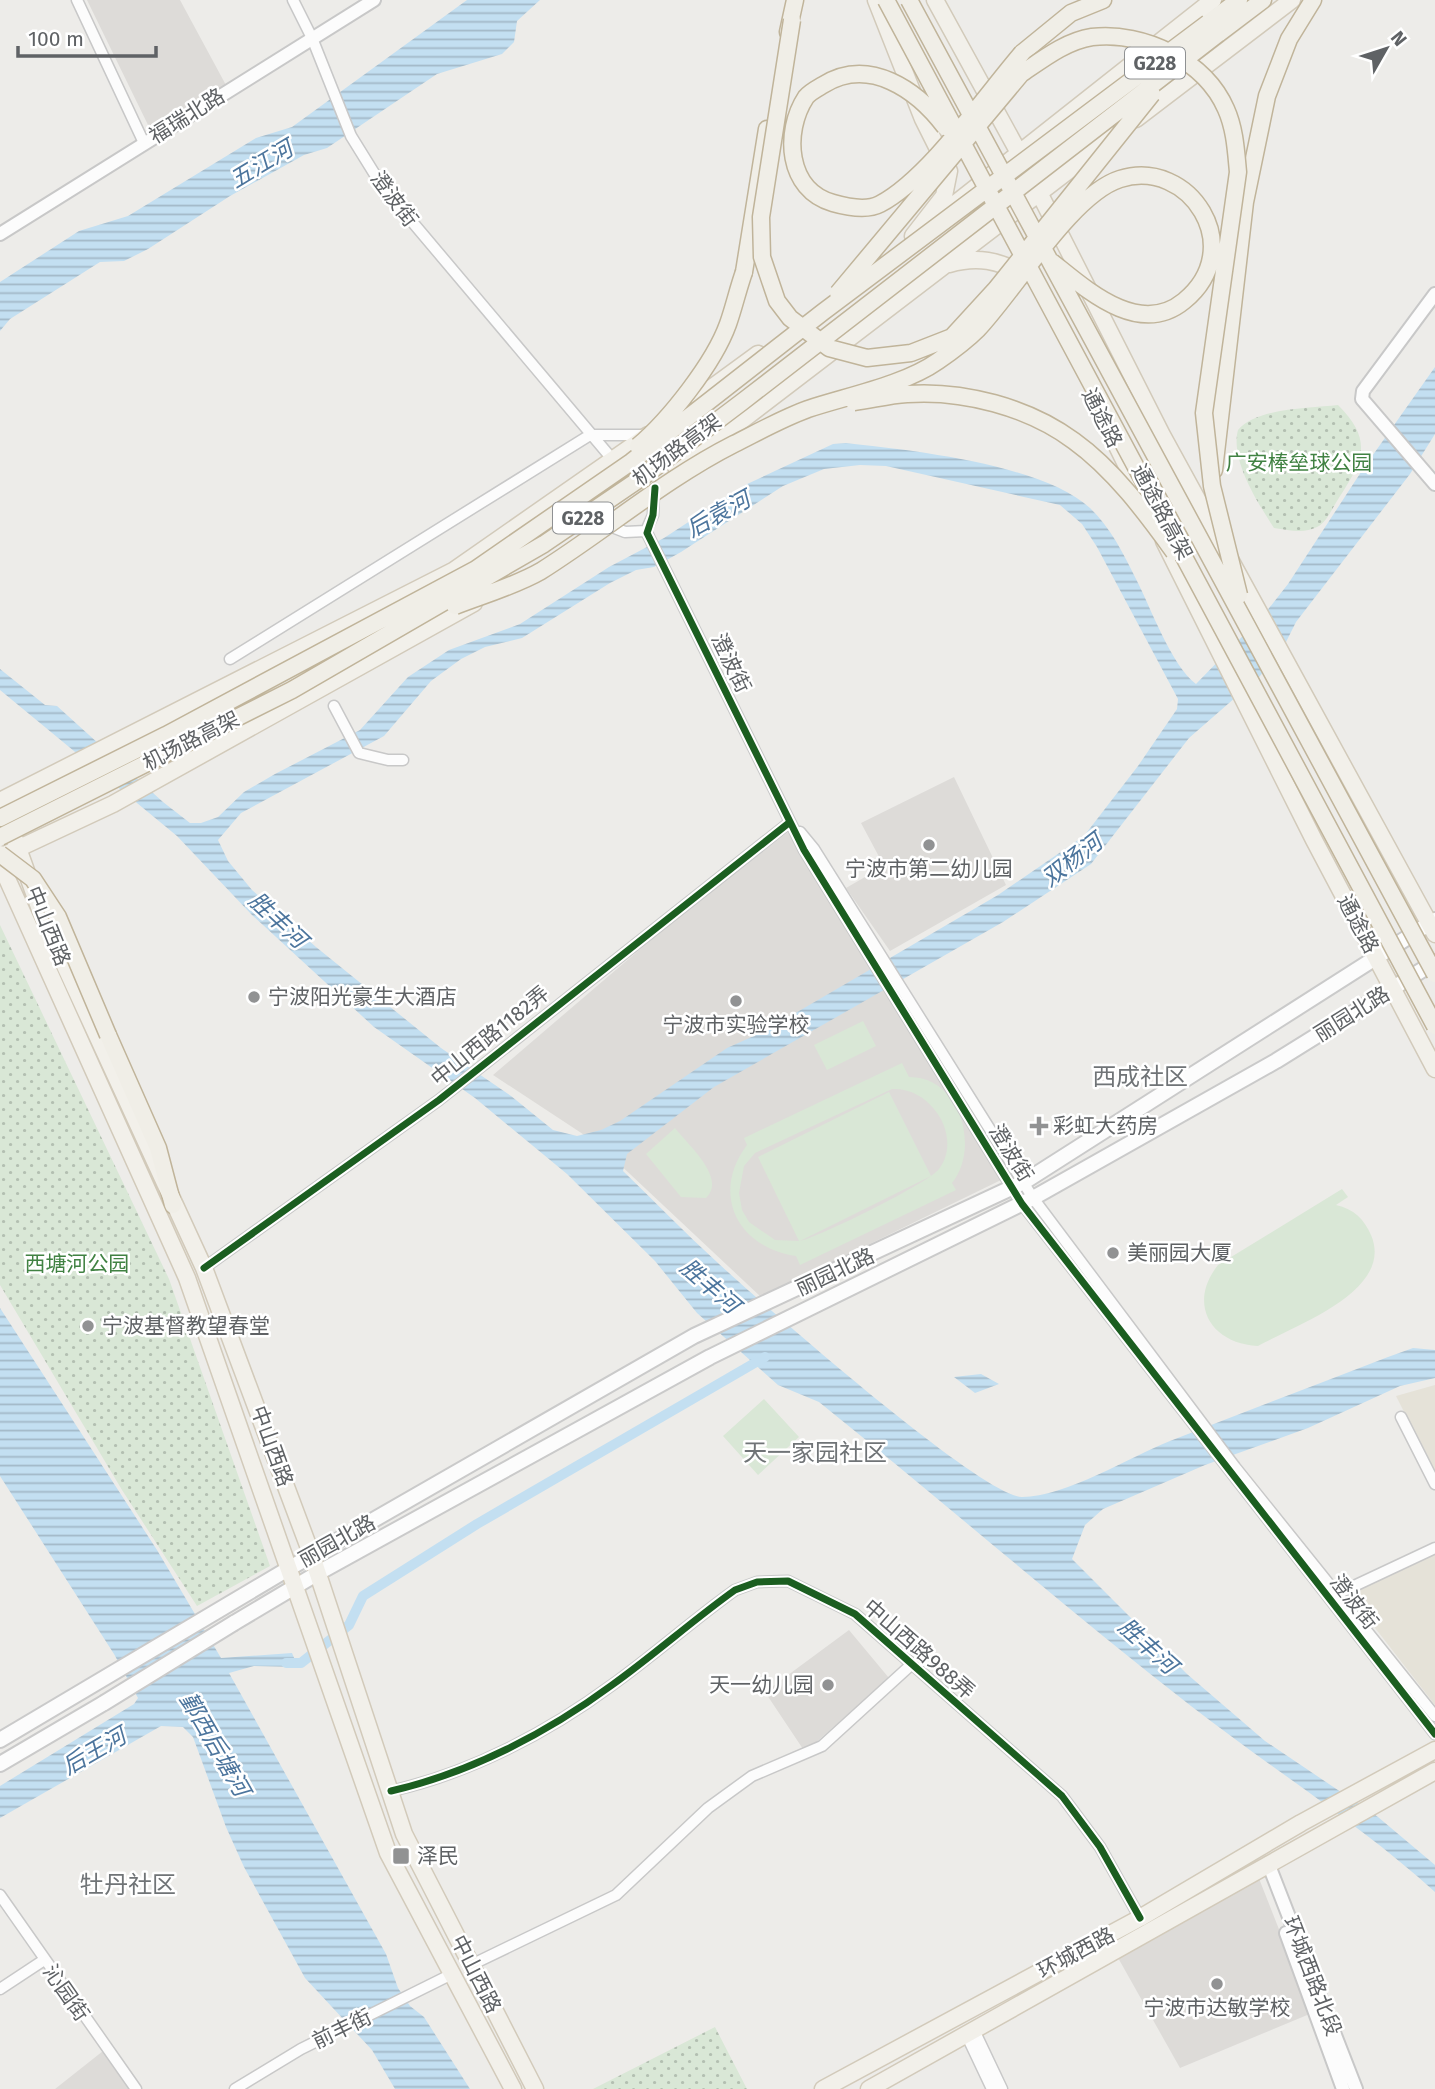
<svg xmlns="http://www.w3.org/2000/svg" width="1435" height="2089" font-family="'Fira Sans','Noto Sans SC',sans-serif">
  <defs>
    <pattern id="park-dots" width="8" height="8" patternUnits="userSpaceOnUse" patternTransform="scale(1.75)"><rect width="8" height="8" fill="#d9e7d6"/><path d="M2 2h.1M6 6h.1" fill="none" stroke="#b3bfb1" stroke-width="1.8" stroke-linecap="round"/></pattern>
    <pattern id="water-rules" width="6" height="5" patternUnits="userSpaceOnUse" patternTransform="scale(1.75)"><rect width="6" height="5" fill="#c3dff1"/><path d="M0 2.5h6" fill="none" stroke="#a2b8c7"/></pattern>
  </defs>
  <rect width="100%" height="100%" fill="#edece9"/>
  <path fill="#e5e2d8" d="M 1435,1385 L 1435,1473 L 1396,1396 Z
    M 1435,1553 L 1435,1705 L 1348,1593 Z"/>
  <path fill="#dddbd8" d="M 87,0 L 180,0 L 227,87 L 150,129 Z
    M 954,777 L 1006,885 L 890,951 L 846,888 L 884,866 L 861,823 Z
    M 788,832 L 1001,1180 L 761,1297 L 598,1144 L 493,1075 L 666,927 Z
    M 849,1630 L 889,1678 L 805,1752 L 765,1692 Z
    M 1258,1876 L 1312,2013 L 1180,2068 L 1117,1956 Z
    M 103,2051 L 131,2089 L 55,2089 Z"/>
  <path fill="#d9e7d6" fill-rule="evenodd" d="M 863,1021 L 876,1046 L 827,1070 L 814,1045 Z
    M 902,1063 L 909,1077 C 959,1076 981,1147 952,1183 L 956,1190 L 800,1265 L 796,1256 C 738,1248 710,1194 747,1145 L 744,1138 ZM 892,1089 C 908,1088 924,1096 934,1109 C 948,1125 953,1151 939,1169 C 929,1183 819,1237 800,1241 L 931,1176 L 889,1092 L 758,1157 L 799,1241 L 775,1240 L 749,1222 L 742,1210 L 739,1193 L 744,1166 L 755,1153 Z
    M 675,1128 C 688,1145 727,1178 706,1198 L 681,1197 L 646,1154 Z
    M 1342,1189 L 1348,1197 L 1336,1205 C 1354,1209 1364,1219 1371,1235 C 1395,1291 1295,1325 1258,1346 C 1211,1344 1187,1304 1218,1265 Z
    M 764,1399 L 799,1437 L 758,1475 L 723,1436 Z"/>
  <path fill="url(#park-dots)" d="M 1338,405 C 1375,442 1362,462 1337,501 C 1332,509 1326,523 1317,527 C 1304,534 1289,530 1274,528 C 1258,503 1230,460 1238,430 C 1255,408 1311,408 1338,405 Z
    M 0,925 L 169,1279 L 270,1566 L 197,1606 L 122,1490 L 0,1285 Z
    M 715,2027 L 747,2089 L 593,2089 Z"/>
  <path fill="url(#water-rules)" fill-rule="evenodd" d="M 467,0 L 540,0 L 517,21 L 514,42 L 502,54 L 437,74 L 327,148 L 304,155 L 230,196 L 148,249 L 124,261 L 100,262 L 10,319 L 0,331 L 0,282 L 79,231 L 128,216 L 256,138 L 292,127 Z
    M 1435,367 L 1435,434 L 1410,474 L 1296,622 L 1284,646 L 1260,676 L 1189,738 L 1091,864 L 1003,922 L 714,1087 L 627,1154 L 623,1171 C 654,1201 685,1233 718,1263 C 759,1301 982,1497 1022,1497 C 1065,1497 1130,1457 1170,1441 C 1242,1413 1315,1385 1388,1357 L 1413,1348 L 1435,1350 L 1435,1378 L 1400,1386 L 1308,1428 L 1205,1465 L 1103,1509 L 1085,1525 L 1072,1559 L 1187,1674 L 1265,1741 L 1378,1817 L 1435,1865 L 1435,1892 C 1359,1823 1272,1769 1191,1706 C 1065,1608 944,1502 819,1402 L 778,1385 L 697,1313 L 655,1261 L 567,1174 L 475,1098 L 374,1027 L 252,915 L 177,836 L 0,690 L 0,669 L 45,705 L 57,706 L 163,802 L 190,823 L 201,823 L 218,817 L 244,792 L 275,774 L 360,730 L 408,677 L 449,650 L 520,624 L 609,567 L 664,538 L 745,485 L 833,444 L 846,443 C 910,450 1042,464 1090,508 C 1111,528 1123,553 1136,579 C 1151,608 1171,665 1196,684 L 1266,612 L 1288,584 L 1363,469 ZM 860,465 L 886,466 L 1060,505 L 1082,524 L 1097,547 L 1178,699 L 1177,709 L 1138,766 L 1084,836 L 998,895 L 763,1032 L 727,1048 L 620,1121 L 601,1130 L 577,1136 L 553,1130 L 511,1096 L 441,1048 L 316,947 L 252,890 L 228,861 L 218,840 L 241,813 L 384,736 L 431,681 L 461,659 L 485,647 L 522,638 L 610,583 L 636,570 L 654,567 L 681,552 L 783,486 L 824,469 Z
    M 0,1308 L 157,1550 L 221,1658 L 292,1653 L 298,1667 L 254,1666 L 229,1673 L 386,1954 L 398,1988 L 410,2006 L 424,2017 L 470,2089 L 395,2089 L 372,2050 L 305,1978 L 244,1867 L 226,1827 L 193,1737 L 183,1727 L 161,1726 L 0,1818 L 0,1786 L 134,1704 L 138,1698 L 114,1654 L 0,1476 Z
    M 981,1374 L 999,1384 L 975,1393 L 954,1377 Z"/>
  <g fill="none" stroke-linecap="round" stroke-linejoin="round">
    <path stroke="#c3dff1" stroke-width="10" d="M 286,1663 L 301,1663 L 349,1625 L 363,1596 L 477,1524 L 765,1357"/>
    <g stroke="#c8c8c8" stroke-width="13">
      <path id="minor" d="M 77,0 L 144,143
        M 293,0 L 312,38 L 351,136 L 382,186 L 613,460
        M 654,492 L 653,515 L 646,531 L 804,850 L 1022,1204 L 1435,1734
        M 607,525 L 625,532 L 646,531
        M 230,659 L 590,435 L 645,435
        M 334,706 L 359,753 L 388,760 L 403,760
        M 800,832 L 814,849 L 1033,1198 L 1235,1467 L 1435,1716
        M 204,1268 L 439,1100 L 790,822
        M 1401,1417 L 1435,1484
        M 1337,1594 L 1435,1548
        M 391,1791 C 470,1773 547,1733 612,1685 C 654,1655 693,1620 735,1590 L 757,1582 L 788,1581 L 855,1614 L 1062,1796 L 1100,1847 L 1140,1918
        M 0,1895 L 136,2089
        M 471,1965 L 616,1895 L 708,1808 L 752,1776 L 822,1746 L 912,1664
        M 0,1989 L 44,1960
        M 974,2030 L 1002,2089
        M 966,2034 L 992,2089
        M 235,2089 L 301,2049 L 452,1974"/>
    </g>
    <g stroke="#c8c8c8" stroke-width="16">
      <path id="tertiary" d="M 0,234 L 374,0
        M 1435,294 L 1363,391 L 1362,399 L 1435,484
        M 1268,1863 L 1356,2089
        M 1286,1933 L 1343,2089"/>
    </g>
    <g stroke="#cacaca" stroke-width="18">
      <path id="secondary" d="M 234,1623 L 318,1573 L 710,1357 L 1033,1198 L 1276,1061 L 1435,962
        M 0,1740 L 288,1569 L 694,1336 L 1024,1182 L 1435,920
        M 0,1764 L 104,1703"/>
    </g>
    <g stroke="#d2caba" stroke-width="19">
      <path id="primary" d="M 876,0 L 923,119 L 949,171 L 944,196 L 913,236
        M 935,0 L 1019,153 L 1162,435 L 1435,934
        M 1136,119 L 1292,0
        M 946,211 L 1213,0
        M 949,264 C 977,256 999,260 1024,275
        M 669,419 L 758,354
        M 1116,444 L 1151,515
        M 677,470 L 1115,135
        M 1164,541 L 1314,840 L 1435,1069
        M 0,801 L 453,571 L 648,435
        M 15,840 L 43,918 L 204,1268 L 312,1556 L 404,1834 L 535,2089
        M 0,857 L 113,804 L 474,603
        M 0,863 L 187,1278 L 388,1853 L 513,2089
        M 823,2089 L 1140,1918 L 1301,1823 L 1435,1750
        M 869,2089 L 1435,1771"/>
    </g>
    <g stroke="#c0b49a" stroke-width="19">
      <path id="trunk" d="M 1208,23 L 1239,0
        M 788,32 L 795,0
        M 1218,34 L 1263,0
        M 1022,53 L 1071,13 L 1103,0
        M 744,272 L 767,129
        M 1214,470 L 1245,202 L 1267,96 L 1289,39 L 1313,0
        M 108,1035 L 158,1148 L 173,1205"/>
    </g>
    <use href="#minor" stroke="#fcfcfc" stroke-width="10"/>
    <use href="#tertiary" stroke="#fcfcfc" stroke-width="12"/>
    <use href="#secondary" stroke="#fcfcfc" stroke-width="14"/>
    <use href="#primary" stroke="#f2f0ea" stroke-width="16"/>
    <use href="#trunk" stroke="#f0eee7" stroke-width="16"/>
    <g stroke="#cacaca" stroke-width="18" stroke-linecap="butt">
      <path id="secondary-bridge" d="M 104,1703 L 234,1623"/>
    </g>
    <g stroke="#c0b49a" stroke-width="19" stroke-linecap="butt">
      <path id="trunk-bridge" d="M 886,0 L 1435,1026
        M 909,0 L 1435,974
        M 792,20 L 761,217 L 762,257 L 777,301 L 790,318 L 829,348 L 867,358 L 911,353 L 952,337 L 996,289 L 1152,94
        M 945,127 C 917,90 869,56 823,85 C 818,88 810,92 806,97 C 783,132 787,190 833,203 C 847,207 867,211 880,204 C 928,179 985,96 1022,53
        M 838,293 L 1021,74 C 1043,59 1066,41 1092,37 C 1144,31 1205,61 1226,109 C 1235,129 1236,151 1238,172 L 1204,413 L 1212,486 L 1239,595
        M 854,402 C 871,400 889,395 907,394 C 963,390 1028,407 1074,441 C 1113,469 1146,513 1174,552
        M 638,446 C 669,420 714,363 728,324 C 734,307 738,289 744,272
        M 455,606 C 483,595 515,586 541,571 C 606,530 665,479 734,444 C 758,432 783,418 808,409 C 847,396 904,385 938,361 C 951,352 967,340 978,329 C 1015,290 1072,194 1120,179 C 1189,157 1249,248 1184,301 C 1139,338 1086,289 1052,262
        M 0,818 L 166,735 L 476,569 L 631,462 L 823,312 L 1208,23
        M 0,837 L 292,690 L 544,544 L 644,476 L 742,402 L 1218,34
        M 0,854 L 33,879 L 58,917 L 108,1035"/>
    </g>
    <use href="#secondary-bridge" stroke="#fcfcfc" stroke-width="14"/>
    <use href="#trunk-bridge" stroke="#f0eee7" stroke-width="16"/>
    <g stroke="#fff" stroke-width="11">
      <path id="cycleway" d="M 655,488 L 653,515 L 647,533 L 804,850 L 1022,1204 L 1435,1734
        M 204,1268 L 439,1100 L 790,822
        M 391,1791 C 470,1773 547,1733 612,1685 C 654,1655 693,1620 735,1590 L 757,1582 L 788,1581 L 855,1614 L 1062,1796 L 1100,1847 L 1140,1918"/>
    </g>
    <use href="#cycleway" stroke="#1b5e20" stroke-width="7"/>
  </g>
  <g fill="#919293" stroke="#fff" stroke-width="2.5">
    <circle cx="929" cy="845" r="7"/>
    <circle cx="254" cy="997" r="7"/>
    <circle cx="736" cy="1001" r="7"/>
    <path d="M1035.5 1115.5h7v7h7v7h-7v7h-7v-7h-7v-7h7z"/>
    <circle cx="1113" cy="1253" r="7"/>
    <circle cx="88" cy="1326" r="7"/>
    <circle cx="828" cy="1685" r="7"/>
    <rect x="392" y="1847" width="18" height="18" rx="3.5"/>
    <circle cx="1217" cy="1984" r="7"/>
  </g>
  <g text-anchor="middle" stroke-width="5" stroke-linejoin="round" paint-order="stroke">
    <g fill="#fff" stroke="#8f9193" stroke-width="2">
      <rect x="1125" y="47.5" width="60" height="31" rx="5"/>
      <rect x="553" y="502.5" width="60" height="31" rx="5"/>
    </g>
    <g font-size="19" font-weight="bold" fill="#5f6265">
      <text x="1155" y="70">G228</text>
      <text x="583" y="525">G228</text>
    </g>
    <g font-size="21" fill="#5f6265" stroke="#fff">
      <text transform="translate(187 116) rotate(-32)" y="7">福瑞北路</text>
      <text transform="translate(394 199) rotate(53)" y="7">澄波街</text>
      <text transform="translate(1102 418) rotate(63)" y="7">通途路</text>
      <text transform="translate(677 450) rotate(-37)" y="7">机场路高架</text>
      <text transform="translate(1162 512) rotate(62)" y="7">通途路高架</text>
      <text transform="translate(731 663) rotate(64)" y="7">澄波街</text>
      <text transform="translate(191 741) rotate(-27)" y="7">机场路高架</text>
      <text transform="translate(1358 924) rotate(62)" y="7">通途路</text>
      <text transform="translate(48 926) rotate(68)" y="7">中山西路</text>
      <text transform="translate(1352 1014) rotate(-32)" y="7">丽园北路</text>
      <text transform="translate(490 1036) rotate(-39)" y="7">中山西路1182弄</text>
      <text transform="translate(1011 1153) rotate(58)" y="7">澄波街</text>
      <text transform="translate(835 1272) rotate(-25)" y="7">丽园北路</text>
      <text transform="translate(272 1446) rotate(70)" y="7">中山西路</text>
      <text transform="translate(337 1541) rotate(-29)" y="7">丽园北路</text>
      <text transform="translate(1354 1602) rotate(52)" y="7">澄波街</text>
      <text transform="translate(919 1649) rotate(41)" y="7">中山西路988弄</text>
      <text transform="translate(1076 1953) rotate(-28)" y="7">环城西路</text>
      <text transform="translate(476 1974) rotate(63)" y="7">中山西路</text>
      <text transform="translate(1312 1976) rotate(69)" y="7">环城西路北段</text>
      <text transform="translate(66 1993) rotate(55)" y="7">沁园街</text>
      <text transform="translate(342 2029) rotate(-26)" y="7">前丰街</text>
    </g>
    <g font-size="21" fill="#418243" stroke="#fff">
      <text x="1299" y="470">广安棒垒球公园</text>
      <text x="77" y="1271">西塘河公园</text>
    </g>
    <g font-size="21" fill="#5f6265" stroke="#fff" text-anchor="start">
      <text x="929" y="876" text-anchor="middle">宁波市第二幼儿园</text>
      <text x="268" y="1004">宁波阳光豪生大酒店</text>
      <text x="736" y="1032" text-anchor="middle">宁波市实验学校</text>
      <text x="1053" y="1133">彩虹大药房</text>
      <text x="1127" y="1260">美丽园大厦</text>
      <text x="102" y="1333">宁波基督教望春堂</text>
      <text x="814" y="1692" text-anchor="end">天一幼儿园</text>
      <text x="417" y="1863">泽民</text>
      <text x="1217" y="2015" text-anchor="middle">宁波市达敏学校</text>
    </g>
    <g font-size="23" font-style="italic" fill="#4c759d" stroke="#fff">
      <text transform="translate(261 164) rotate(-31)" y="8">五江河</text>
      <text transform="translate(718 514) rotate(-29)" y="8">后袁河</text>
      <text transform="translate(1072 860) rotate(-38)" y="8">双杨河</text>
      <text transform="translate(278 920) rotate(43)" y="8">胜丰河</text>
      <text transform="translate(710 1286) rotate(41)" y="8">胜丰河</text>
      <text transform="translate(1148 1646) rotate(42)" y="8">胜丰河</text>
      <text transform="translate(215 1744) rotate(60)" y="8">鄞西后塘河</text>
      <text transform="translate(94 1751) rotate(-30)" y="8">后王河</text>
    </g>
    <g font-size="24" fill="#707477" stroke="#fff">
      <text x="1140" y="1085">西成社区</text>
      <text x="815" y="1461">天一家园社区</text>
      <text x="128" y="1893">牡丹社区</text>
    </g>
  </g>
  <g transform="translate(1386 49) rotate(51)" stroke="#ffffff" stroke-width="5" paint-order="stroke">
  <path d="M0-5L12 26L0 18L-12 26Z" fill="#5f6265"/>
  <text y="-10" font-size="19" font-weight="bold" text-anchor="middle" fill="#5f6265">N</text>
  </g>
  <path d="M18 46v10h138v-10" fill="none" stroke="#5f6265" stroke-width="3.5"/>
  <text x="28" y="46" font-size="21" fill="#5f6265" stroke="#ffffff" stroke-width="5" paint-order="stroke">100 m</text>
</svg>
